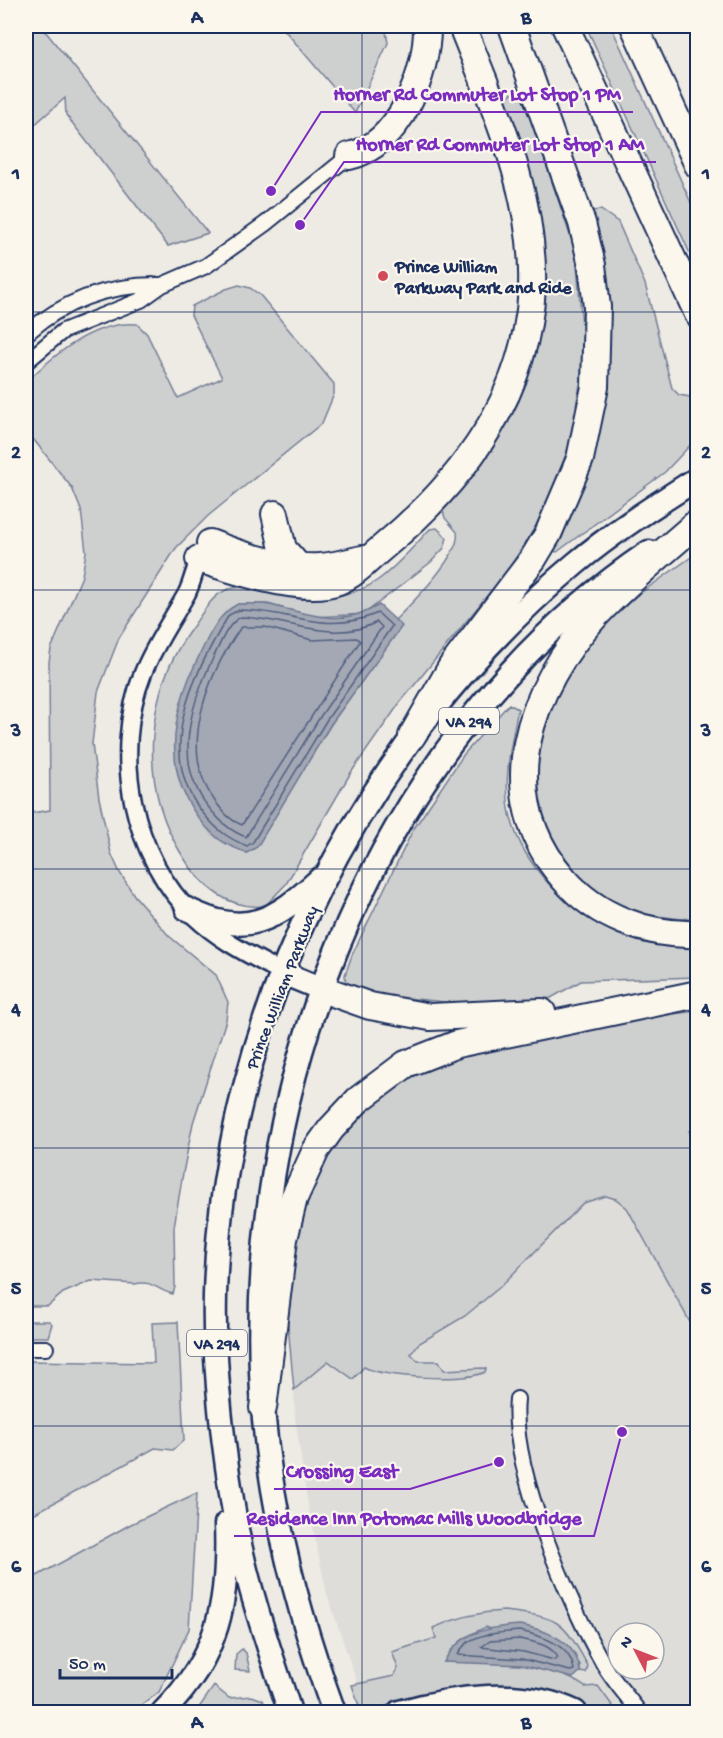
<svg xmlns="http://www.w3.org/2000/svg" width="723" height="1738" font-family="'Gochi Hand',sans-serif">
  <rect width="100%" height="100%" fill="#eeebe4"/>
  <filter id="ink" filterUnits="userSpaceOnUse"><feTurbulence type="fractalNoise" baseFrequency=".0167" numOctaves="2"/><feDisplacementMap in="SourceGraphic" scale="12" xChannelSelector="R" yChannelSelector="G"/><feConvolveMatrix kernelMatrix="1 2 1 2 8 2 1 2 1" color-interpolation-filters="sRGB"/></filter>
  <g filter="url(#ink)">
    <path fill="#deddda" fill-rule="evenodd" d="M 598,1184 L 627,1208 L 697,1335 L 697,1712 L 601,1712 L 361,1694 L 327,1594 L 308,1506 L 295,1418 L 294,1390 L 328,1361 L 367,1364 L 411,1348 L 465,1316 L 517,1269 ZM 618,1633 L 654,1633 L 654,1669 L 618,1669 Z"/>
    <path fill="#cecfcf" stroke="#747f96" stroke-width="1.5" d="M 26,26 L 41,26 L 208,233 L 168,246 L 66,115 L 65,98 L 26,132 Z
      M 281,26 L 385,26 L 388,43 L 355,113 Z
      M 586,26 L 611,26 L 697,216 L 697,269 Z
      M 512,93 L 524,98 L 576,253 L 583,338 L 581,379 L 569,446 L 550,497 L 536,526 L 508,570 L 399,704 L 350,774 L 286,884 L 265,906 C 227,910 201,886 182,855 C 138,785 144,691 194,625 C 202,614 211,597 224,591 C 245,581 275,594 295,598 C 320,601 358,595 378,580 C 397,566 414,546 430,529 L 437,528 L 447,538 L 444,548 L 431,562 L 364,614 L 313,617 L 268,604 L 238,604 L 257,846 L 331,724 L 401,626 L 395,620 C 412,603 462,554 457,532 L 445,518 L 443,511 L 534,335 L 504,100 Z
      M 601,210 L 618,222 L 645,284 L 672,388 L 679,395 L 690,397 L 697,411 L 697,438 L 665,472 L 557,552 L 549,550 L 578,491 L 591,211 Z
      M 239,285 L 250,288 L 260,295 L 334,384 L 334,394 L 322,423 L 208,516 L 176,548 L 119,638 L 98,692 L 92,744 L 99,798 L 111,853 L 120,873 L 134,895 L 169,936 L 216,975 L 228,1002 L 226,1020 L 193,1123 L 183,1173 L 174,1227 L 175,1287 L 173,1294 C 159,1292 152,1279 135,1284 L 91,1281 L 63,1293 L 48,1306 L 26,1306 L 26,814 L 50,810 L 49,662 L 51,649 L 82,576 L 86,552 L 81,510 L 72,488 L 26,430 L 26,382 C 55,354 94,321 137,324 L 147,334 L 178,398 L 222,378 L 191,315 L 192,306 L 226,289 Z
      M 697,553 L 697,917 L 682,919 L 631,913 L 580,883 L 559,859 L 533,792 L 543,709 L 565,671 L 600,629 L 635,597 Z
      M 509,704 L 518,709 C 511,743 502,783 511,818 C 525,872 581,924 634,938 C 655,944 676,945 697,944 L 697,977 L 581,981 L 551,998 L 484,1006 L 358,993 L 346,986 L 345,975 L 352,955 L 413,830 L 464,754 Z
      M 697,1011 L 697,1126 L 689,1131 L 698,1148 L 697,1335 L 627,1208 L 616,1199 L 606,1196 L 583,1203 L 500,1287 L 465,1316 L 418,1344 L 411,1354 L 418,1361 L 439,1361 L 444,1370 L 483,1368 L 486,1369 L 485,1372 C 465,1382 384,1378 364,1367 L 353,1379 L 328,1361 L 294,1390 L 285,1293 L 286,1268 L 318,1155 L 396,1080 L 466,1051 L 632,1019 Z
      M 26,1321 L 49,1321 L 52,1324 L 48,1337 L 26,1337 Z
      M 178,1322 L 184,1440 L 173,1450 L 155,1448 L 26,1518 L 26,1361 L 154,1363 L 152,1323 Z
      M 197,1493 L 189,1629 L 159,1692 L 133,1712 L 26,1712 L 26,1582 L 131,1524 Z
      M 504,1611 C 558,1617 562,1618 588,1666 L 586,1673 L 580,1672 L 580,1665 L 486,1627 C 468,1635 453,1643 444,1662 C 489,1663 547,1659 585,1687 L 598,1686 L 617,1712 L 587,1712 L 576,1705 L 399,1703 L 361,1712 L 352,1685 L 394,1676 L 398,1668 L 392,1652 L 436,1638 L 433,1628 C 455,1618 479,1612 504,1611 Z
      M 242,1649 L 246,1653 L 250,1671 L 235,1670 L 236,1654 Z
      M 214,1686 L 229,1698 L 252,1696 L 263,1700 L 268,1712 L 196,1712 Z
      M 498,1708 L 542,1712 L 440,1712 Z"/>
    <path fill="#a3a8b4" stroke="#6d7892" stroke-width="1.5" d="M 238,604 C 248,604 260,603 270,605 C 309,614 341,628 379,605 L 402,626 L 331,724 L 257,847 L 247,853 C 237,849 223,844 215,836 C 160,785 168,720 198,658 C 208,638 217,614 238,604 Z
      M 520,1625 C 546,1630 578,1641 580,1672 L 573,1678 L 521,1665 L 444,1662 C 460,1631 489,1627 520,1625 Z"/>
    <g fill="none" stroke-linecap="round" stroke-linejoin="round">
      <path stroke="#515f80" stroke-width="1.5" d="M 239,610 C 292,610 325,636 378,613 L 392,626 L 326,721 L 253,842 L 247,846 C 227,838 216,829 203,813 C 153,753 194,672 229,615 Z
        M 241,617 C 286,618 333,645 377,622 L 382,627 L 320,717 L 246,837 C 230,831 221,822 210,809 C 172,764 190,706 213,658 C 220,645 227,623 241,617 Z
        M 241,627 L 265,627 L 312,640 L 357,638 L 360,641 L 242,825 C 231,821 225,814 218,805 C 175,753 207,676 241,627 Z
        M 520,1631 C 542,1636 570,1644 574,1670 L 570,1671 L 522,1659 L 458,1655 C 467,1632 499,1633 520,1631 Z
        M 520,1639 C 534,1642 551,1644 558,1658 L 554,1660 L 524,1652 L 481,1647 L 490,1641 Z"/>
      <g stroke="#1b2f5e" stroke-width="18">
        <path id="minor" d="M 26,334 C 64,300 111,284 162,285
          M 26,362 L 63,331 L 141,300 L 162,285 L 206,266 L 265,224 L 349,156
          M 26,1348 L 46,1348
          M 517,1399 C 510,1468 569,1604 604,1665 C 614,1682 628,1697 639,1712"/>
      </g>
      <g stroke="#1b2f5e" stroke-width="21">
        <path id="tertiary" d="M 204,551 C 195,564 194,579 187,593 C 172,620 155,644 143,673 C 111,754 132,857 195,917 C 220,941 254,957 283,973"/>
      </g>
      <g stroke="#1b2f5e" stroke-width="27">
        <path id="trunk" d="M 187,909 C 247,939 275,920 320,879
          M 283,973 L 322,989
          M 163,1712 C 219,1656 229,1601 226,1524
          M 290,1712 C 271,1654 250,1595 238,1535 C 224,1457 213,1374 215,1295 C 222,1017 363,741 575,564 C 613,532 656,505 698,478
          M 334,1712 C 303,1627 278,1539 267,1448 C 227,1118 368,741 649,552
          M 399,1712 C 453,1697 523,1687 575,1712"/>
      </g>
      <g stroke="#1b2f5e" stroke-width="30">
        <path id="motorway" d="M 565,26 L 698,314
          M 634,26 L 698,165
          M 349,156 C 399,145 428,73 427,26
          M 275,514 L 283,549 L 298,566
          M 698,522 C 664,552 628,581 597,614 C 529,688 490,794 564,879 C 597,917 648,936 698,934
          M 210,543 C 243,556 284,569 320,567 C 334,566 349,562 362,559
          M 199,559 C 232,570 293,590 327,584 C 350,581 366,561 383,547 C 464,480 527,396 532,287 C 535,194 495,110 462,26
          M 412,736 L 452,666 L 533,559 L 548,534 L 580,459 L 595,387 L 597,307 L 592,265 L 582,223 L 512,26
          M 322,989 L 370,1006 L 430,1017 L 542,1012
          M 263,1408 L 284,1239 L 294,1198 L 316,1150 L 331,1129 L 358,1100 L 406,1064 L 457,1044 L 698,994"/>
      </g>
      <use href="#minor" stroke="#fbf7ec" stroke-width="14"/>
      <use href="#tertiary" stroke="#fbf7ec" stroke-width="16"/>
      <use href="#trunk" stroke="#fbf7ec" stroke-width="22"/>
      <use href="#motorway" stroke="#fbf7ec" stroke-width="26"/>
    </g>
  </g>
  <path fill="none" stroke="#1b2f5e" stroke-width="1.5" stroke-opacity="0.55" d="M 362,26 L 362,1712M 26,312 L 698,312M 26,590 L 698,590M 26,869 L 698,869M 26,1148 L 698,1148M 26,1426 L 698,1426"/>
  <circle fill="#d1495b" stroke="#fbf7ec" stroke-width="2" cx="383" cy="276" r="6"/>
  <g text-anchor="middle" stroke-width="4.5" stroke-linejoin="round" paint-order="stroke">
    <g fill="#fbf7ec" stroke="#5e6b89" stroke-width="1.5">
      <rect x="439" y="708" width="60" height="26" rx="4.5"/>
      <rect x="187" y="1330" width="60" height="26" rx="4.5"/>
    </g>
    <g font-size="16" font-weight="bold" fill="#1b2f5e">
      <text x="469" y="727">VA 294</text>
      <text x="217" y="1349">VA 294</text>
    </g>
    <g font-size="18" font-weight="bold" fill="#1b2f5e" stroke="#fbf7ec" text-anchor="start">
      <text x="395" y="272">Prince William<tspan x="395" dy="21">Parkway Park and Ride</tspan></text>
    </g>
    <g font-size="18" fill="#1b2f5e" stroke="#fbf7ec">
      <text transform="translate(281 987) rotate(-69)" y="6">Prince William Parkway</text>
    </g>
  </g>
  <path fill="none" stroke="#7b2cbf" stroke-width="2" d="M271 191L321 112H633M300 225L344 162H656M499 1462L410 1489H274M622 1432L594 1536H234"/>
  <g fill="#7b2cbf" stroke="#fbf7ec" stroke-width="2">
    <circle cx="271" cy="191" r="6"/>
    <circle cx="300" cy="225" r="6"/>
    <circle cx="499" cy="1462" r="6"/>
    <circle cx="622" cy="1432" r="6"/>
  </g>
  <g font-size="20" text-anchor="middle" font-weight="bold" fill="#7b2cbf" stroke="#fbf7ec" stroke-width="4.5" stroke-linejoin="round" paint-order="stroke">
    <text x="477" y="100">Horner Rd Commuter Lot Stop 1 PM</text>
    <text x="500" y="150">Horner Rd Commuter Lot Stop 1 AM</text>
    <text x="342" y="1477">Crossing East</text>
    <text x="414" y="1524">Residence Inn Potomac Mills Woodbridge</text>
  </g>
  <rect width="723" height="1738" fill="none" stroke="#fbf7ec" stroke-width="66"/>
  <g transform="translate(636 1651) rotate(312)"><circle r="28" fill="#fbf7ec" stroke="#a1a7b3" stroke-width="1.5"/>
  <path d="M0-4.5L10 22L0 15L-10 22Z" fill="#d1495b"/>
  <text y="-9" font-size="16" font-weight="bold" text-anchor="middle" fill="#1b2f5e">N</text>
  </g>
  <path d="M60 1669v9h112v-9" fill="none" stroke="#1b2f5e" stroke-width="3"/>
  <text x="69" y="1669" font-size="18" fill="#1b2f5e" stroke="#fbf7ec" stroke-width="4.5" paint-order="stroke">50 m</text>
  <rect x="33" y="33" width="657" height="1672" fill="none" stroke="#1b2f5e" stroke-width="2"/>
  <g font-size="20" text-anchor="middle" font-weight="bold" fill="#1b2f5e">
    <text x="197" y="23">A</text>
    <text x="526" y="23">B</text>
    <text x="16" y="179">1</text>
    <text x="706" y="179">1</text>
    <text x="16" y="458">2</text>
    <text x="706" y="458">2</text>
    <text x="16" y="736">3</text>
    <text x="706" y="736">3</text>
    <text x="16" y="1015">4</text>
    <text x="706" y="1015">4</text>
    <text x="16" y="1294">5</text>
    <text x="706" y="1294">5</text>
    <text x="16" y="1572">6</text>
    <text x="706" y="1572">6</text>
    <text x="197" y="1728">A</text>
    <text x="526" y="1728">B</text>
  </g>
</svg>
